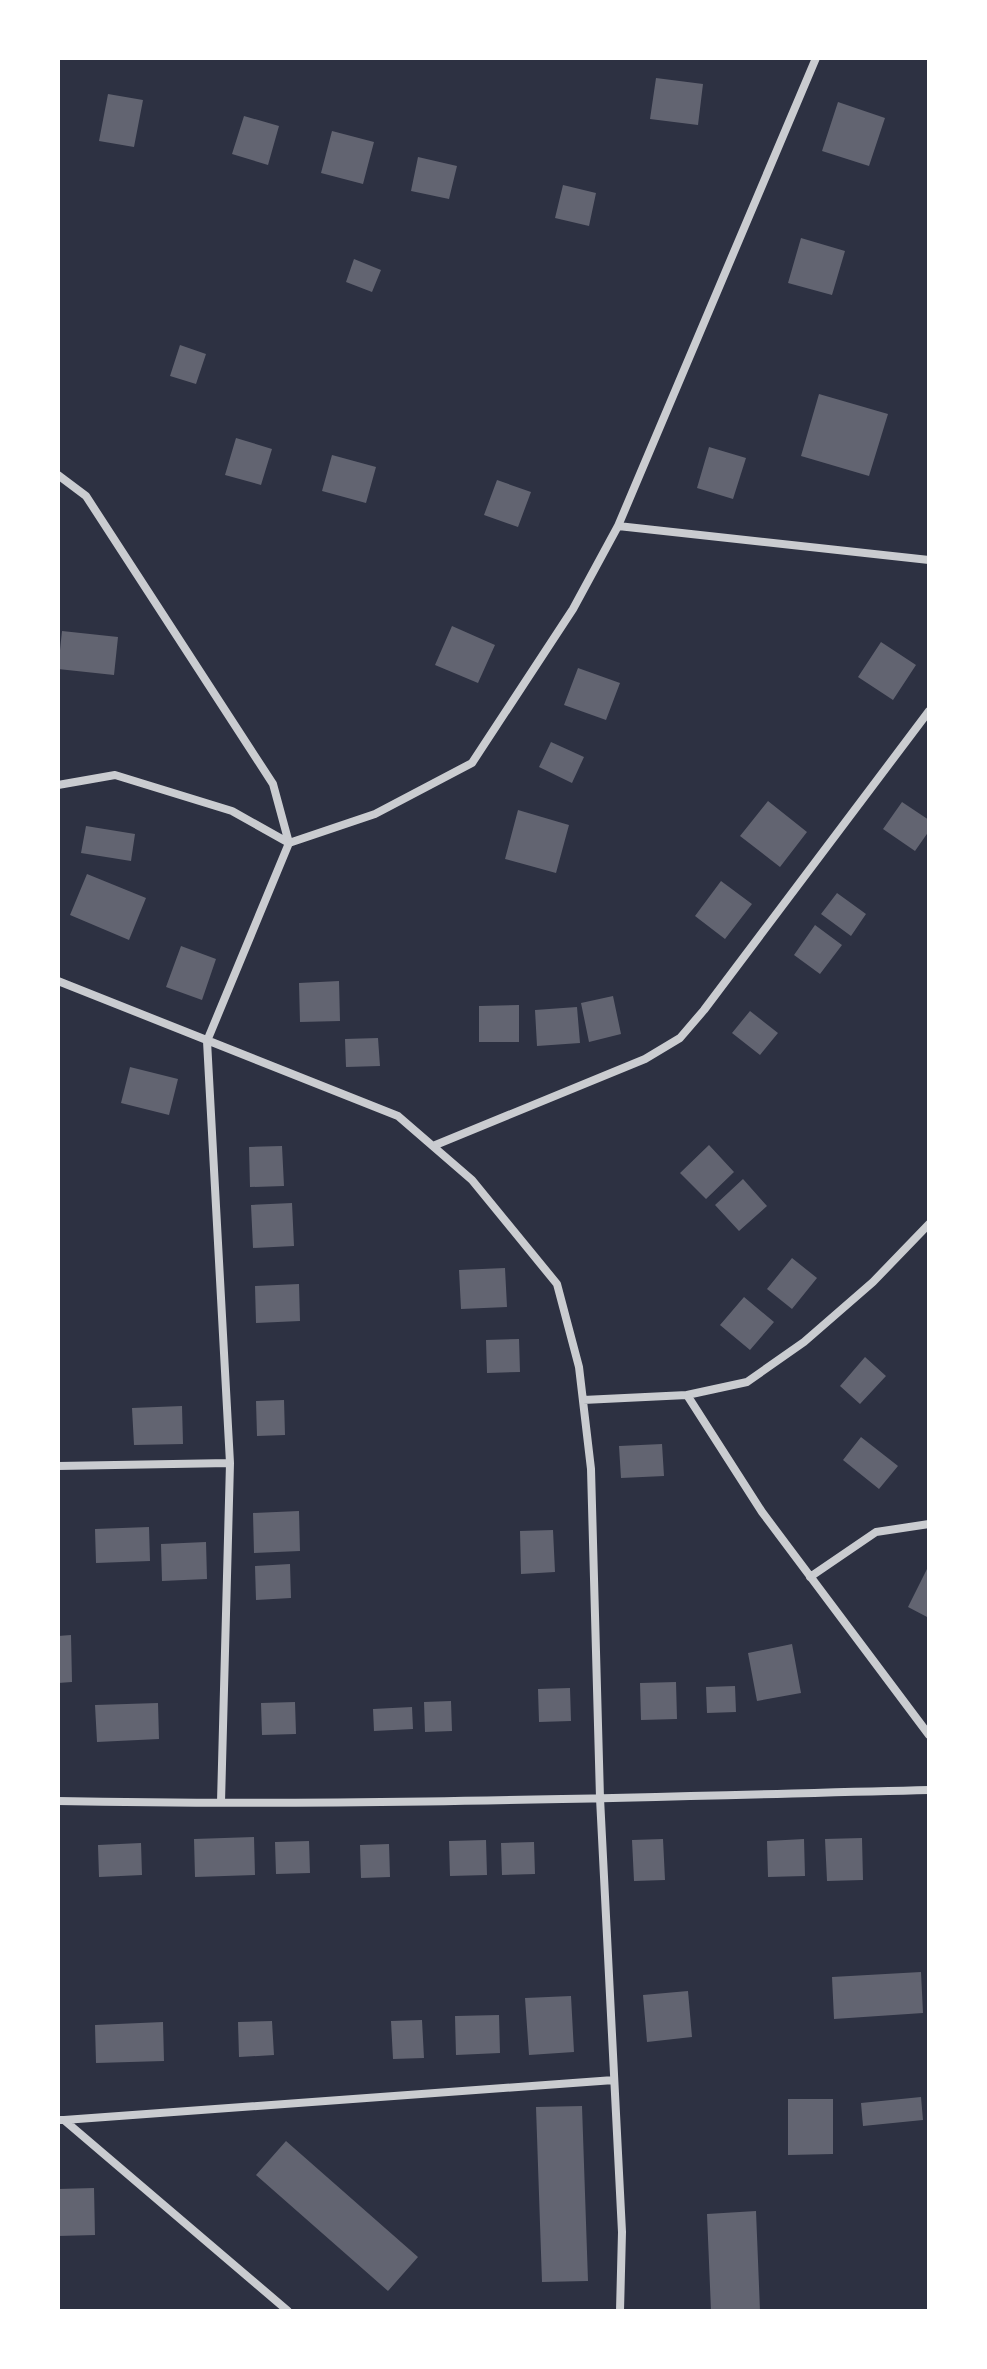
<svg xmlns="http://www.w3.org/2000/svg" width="987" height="2369" font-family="Roboto,sans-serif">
  <rect width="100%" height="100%" fill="#2d3142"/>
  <path fill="#626471" d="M 656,78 L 703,84 L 698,125 L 650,119 Z
    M 108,94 L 143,100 L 134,147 L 99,141 Z
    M 838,102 L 885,118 L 869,166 L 822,151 Z
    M 244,116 L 279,126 L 268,165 L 232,154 Z
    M 332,131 L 374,142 L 363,184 L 321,173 Z
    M 418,157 L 457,166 L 449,199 L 411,191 Z
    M 563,185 L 596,193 L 589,226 L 555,218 Z
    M 801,238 L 845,251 L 832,295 L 788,283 Z
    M 354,259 L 381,270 L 372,292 L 346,282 Z
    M 180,345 L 206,354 L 196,384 L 170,376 Z
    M 819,394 L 888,414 L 869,476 L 801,456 Z
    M 236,438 L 272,449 L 261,485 L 225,475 Z
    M 709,447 L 746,458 L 733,499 L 697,488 Z
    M 332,455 L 376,467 L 366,503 L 322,491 Z
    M 497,480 L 531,492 L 518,527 L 484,515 Z
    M 452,626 L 495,645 L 478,683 L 435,665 Z
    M 62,631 L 118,637 L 114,675 L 58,669 Z
    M 881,642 L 916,665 L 893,700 L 858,677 Z
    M 578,668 L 620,683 L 606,720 L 564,705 Z
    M 551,742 L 584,757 L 572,783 L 539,767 Z
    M 768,801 L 807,832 L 780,867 L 740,836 Z
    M 902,802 L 929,820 L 929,831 L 915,851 L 883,829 Z
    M 518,810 L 569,825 L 556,873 L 505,859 Z
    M 86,826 L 135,834 L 131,861 L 81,853 Z
    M 87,874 L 146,898 L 129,940 L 70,915 Z
    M 721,881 L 752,904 L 725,939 L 695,916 Z
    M 837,893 L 866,914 L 851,936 L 821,914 Z
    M 815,925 L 842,945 L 820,974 L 794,955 Z
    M 181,946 L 216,959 L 202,1000 L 166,987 Z
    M 339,981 L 340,1021 L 300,1022 L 299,983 Z
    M 613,996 L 621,1034 L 589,1042 L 581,1003 Z
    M 519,1005 L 519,1042 L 479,1042 L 479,1006 Z
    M 577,1007 L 580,1043 L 537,1046 L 535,1010 Z
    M 750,1011 L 778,1033 L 760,1055 L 732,1033 Z
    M 378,1038 L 380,1066 L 346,1067 L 345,1039 Z
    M 130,1067 L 178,1079 L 169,1115 L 121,1103 Z
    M 709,1145 L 734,1172 L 706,1199 L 680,1173 Z
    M 282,1146 L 284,1186 L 250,1187 L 249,1147 Z
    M 743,1179 L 767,1206 L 739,1231 L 715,1205 Z
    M 292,1203 L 294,1246 L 253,1248 L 251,1205 Z
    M 792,1258 L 817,1278 L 792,1309 L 767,1289 Z
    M 505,1268 L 507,1307 L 461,1309 L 459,1270 Z
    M 299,1284 L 300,1321 L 256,1323 L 255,1286 Z
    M 744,1297 L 774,1322 L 750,1350 L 720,1325 Z
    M 519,1339 L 520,1372 L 487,1373 L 486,1340 Z
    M 865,1357 L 886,1376 L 860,1404 L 840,1386 Z
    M 284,1400 L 285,1435 L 257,1436 L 256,1401 Z
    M 182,1406 L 183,1444 L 134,1445 L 132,1408 Z
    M 861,1437 L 898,1466 L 879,1489 L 843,1460 Z
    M 662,1444 L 664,1476 L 621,1478 L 619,1446 Z
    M 299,1511 L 300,1551 L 254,1553 L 253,1513 Z
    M 149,1527 L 150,1561 L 96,1563 L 95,1529 Z
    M 553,1530 L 555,1572 L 521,1574 L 520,1531 Z
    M 206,1542 L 207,1579 L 162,1581 L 161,1544 Z
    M 290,1564 L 291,1598 L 256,1600 L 255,1566 Z
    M 929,1565 L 929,1618 L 908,1607 Z
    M 71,1635 L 72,1682 L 58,1683 L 58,1636 Z
    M 792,1644 L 801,1693 L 757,1701 L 748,1653 Z
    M 676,1682 L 677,1719 L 641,1720 L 640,1683 Z
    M 735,1686 L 736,1712 L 707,1713 L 706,1687 Z
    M 570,1688 L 571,1721 L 539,1722 L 538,1689 Z
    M 451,1701 L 452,1731 L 425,1732 L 424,1702 Z
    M 295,1702 L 296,1734 L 262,1735 L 261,1703 Z
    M 158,1703 L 159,1739 L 97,1742 L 95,1705 Z
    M 412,1707 L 413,1729 L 374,1731 L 373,1709 Z
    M 254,1837 L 255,1875 L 195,1877 L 194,1839 Z
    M 862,1838 L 863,1880 L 827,1881 L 825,1839 Z
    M 663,1839 L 665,1880 L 634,1881 L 632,1840 Z
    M 804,1839 L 805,1876 L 768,1877 L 767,1841 Z
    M 486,1840 L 487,1875 L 450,1876 L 449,1841 Z
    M 309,1841 L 310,1873 L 276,1874 L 275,1842 Z
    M 534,1842 L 535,1874 L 502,1875 L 501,1843 Z
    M 141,1843 L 142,1875 L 99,1877 L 98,1845 Z
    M 389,1844 L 390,1877 L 361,1878 L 360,1845 Z
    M 921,1972 L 923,2013 L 834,2019 L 832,1977 Z
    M 688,1991 L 692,2037 L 647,2042 L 643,1995 Z
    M 571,1996 L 574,2052 L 529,2055 L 525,1998 Z
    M 499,2015 L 500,2053 L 456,2055 L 455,2016 Z
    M 422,2020 L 424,2058 L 393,2059 L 391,2021 Z
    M 272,2021 L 274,2055 L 239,2057 L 238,2022 Z
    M 163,2022 L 164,2061 L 96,2063 L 95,2025 Z
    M 921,2097 L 923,2120 L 863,2126 L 861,2103 Z
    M 788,2099 L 833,2099 L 833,2154 L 788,2155 Z
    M 582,2106 L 588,2281 L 542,2282 L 536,2107 Z
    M 286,2141 L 418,2257 L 388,2291 L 256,2175 Z
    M 94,2188 L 95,2235 L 58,2236 L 58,2189 Z
    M 756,2211 L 760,2311 L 711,2311 L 707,2214 Z"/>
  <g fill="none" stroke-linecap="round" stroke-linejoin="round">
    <path stroke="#caccd0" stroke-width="8" d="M 58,475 L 86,496 L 273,784 L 289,843
      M 618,526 L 816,58
      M 58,785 L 115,775 L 232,811 L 289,843
      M 289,843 L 375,814 L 472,763 L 573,609 L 618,526 L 929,560
      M 58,981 L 398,1116 L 472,1180 L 557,1284 L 579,1367 L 591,1469 L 600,1798 L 622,2232 L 620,2311
      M 433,1146 L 645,1059 L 680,1038 L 704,1010 L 929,711
      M 687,1395 L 747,1382 L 804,1342 L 873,1282 L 929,1224
      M 583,1400 L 687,1395 L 762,1512 L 929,1735
      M 58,1466 L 230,1463
      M 810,1577 L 876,1532 L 929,1524
      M 58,1801 C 348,1807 639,1797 929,1790
      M 221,1802 L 230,1463 L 207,1041 L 289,843
      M 58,2120 L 64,2120 L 288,2311
      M 64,2120 L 614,2080"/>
  </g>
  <rect width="987" height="2369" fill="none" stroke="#ffffff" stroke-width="120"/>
</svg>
